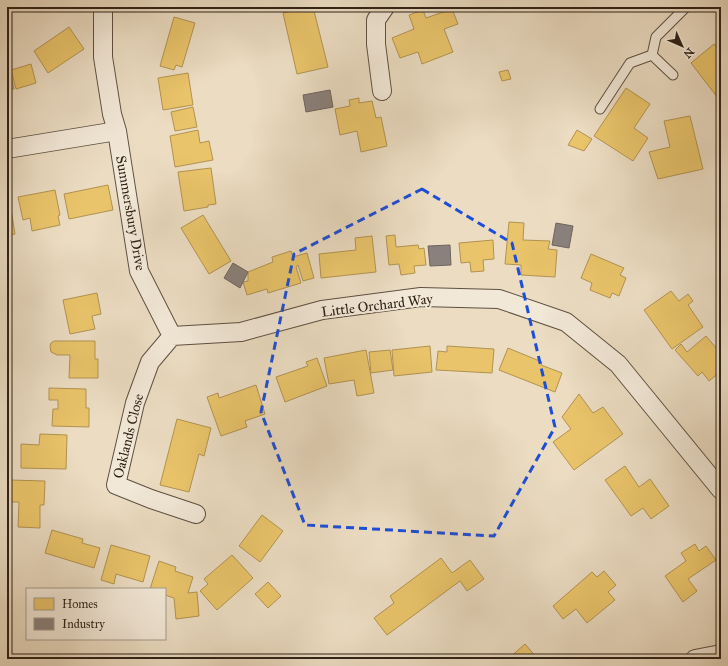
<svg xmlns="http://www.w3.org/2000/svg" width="728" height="666" font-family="'IM FELL Great Primer',serif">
  <rect width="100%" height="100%" fill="#ebdcc2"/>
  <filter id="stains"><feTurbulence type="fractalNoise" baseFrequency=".005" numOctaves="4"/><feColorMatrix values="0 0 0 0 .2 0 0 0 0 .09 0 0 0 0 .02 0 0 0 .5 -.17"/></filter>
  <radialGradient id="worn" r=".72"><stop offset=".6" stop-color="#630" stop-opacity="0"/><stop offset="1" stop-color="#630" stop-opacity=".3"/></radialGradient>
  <path fill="#e9c46a" stroke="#b19351" d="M 307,7 L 313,7 L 328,67 L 297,74 L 283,13 Z
    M 452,9 L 458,24 L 444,29 L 453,52 L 422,64 L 418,52 L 400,58 L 392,38 L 414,29 L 409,15 L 423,10 L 426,18 Z
    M 174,17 L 195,23 L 182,67 L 176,65 L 174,70 L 160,66 Z
    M 69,27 L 84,49 L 48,73 L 34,51 Z
    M 714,44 L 721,53 L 721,102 L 691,63 Z
    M 7,56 L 14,89 L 7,90 Z
    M 31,64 L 36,83 L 16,89 L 11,70 Z
    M 508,70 L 511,79 L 502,81 L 499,72 Z
    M 188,73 L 193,105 L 163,110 L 158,78 Z
    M 626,88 L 650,104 L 634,128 L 648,138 L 633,161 L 594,136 Z
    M 359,98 L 359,103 L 372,101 L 376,118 L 381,117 L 387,146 L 361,152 L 357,131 L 340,135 L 335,109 L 350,106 L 349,100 Z
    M 193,107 L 197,127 L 175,131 L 171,112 Z
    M 690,116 L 703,169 L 658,179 L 649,152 L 670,147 L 664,121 Z
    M 198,130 L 200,143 L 209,141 L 213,160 L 175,167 L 170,136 Z
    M 577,130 L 592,139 L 584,151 L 568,145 Z
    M 211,168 L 216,204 L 208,205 L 208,207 L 184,211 L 178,172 Z
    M 108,185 L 113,210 L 69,219 L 64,194 Z
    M 55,190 L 60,215 L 58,216 L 60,225 L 32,231 L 30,218 L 23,220 L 18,197 Z
    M 7,197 L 9,197 L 15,234 L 7,236 Z
    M 203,215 L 231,261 L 209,274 L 181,228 Z
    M 509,222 L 524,223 L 523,240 L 550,241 L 548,249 L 557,250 L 555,277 L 521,275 L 521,265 L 505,264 Z
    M 395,235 L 396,247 L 418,245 L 419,249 L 424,248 L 426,265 L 414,266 L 415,273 L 401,275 L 399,264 L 389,265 L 386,236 Z
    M 372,236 L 376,272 L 321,278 L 319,254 L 356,250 L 355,238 Z
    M 493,240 L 494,259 L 483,260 L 484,271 L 471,272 L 470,262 L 461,263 L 459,243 Z
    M 291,251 L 293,257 L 307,253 L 314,278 L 303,281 L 298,265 L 296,267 L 301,283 L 268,293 L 267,289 L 247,295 L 243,282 L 248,281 L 248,272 L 273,262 L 272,257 Z
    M 591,254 L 624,268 L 620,275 L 626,278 L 619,296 L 612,293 L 610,298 L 590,290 L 592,283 L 581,278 Z
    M 671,291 L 679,301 L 688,294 L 693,301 L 688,305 L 703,327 L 672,349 L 644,310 Z
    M 97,293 L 101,314 L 92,316 L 95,329 L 70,334 L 63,300 Z
    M 706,336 L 717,349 L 721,346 L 721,371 L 709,381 L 702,372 L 698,376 L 675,350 L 681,344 L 687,352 Z
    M 54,341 L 95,341 L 95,359 L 98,359 L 98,378 L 69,378 L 70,355 L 57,355 L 51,352 L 50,346 L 51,343 Z
    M 430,346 L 432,372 L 394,376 L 392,350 Z
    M 447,346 L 494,349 L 492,373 L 436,370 L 438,351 L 447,352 Z
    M 508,348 L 542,362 L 541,365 L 562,373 L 555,392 L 499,370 Z
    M 366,350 L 374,393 L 357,396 L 354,380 L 329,384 L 324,358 Z
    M 390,350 L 393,370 L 371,373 L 369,352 Z
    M 317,358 L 327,386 L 285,402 L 276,377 L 308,366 L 306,362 Z
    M 256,385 L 265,414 L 245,421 L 247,427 L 221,436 L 207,397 L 218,393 L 219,398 Z
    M 49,388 L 86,389 L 86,408 L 89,408 L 89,427 L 52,426 L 53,409 L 58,409 L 58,400 L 49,400 Z
    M 579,394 L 593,413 L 603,407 L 623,434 L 574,470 L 553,442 L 571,429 L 562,417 Z
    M 177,419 L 211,428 L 204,456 L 199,454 L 189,492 L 160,485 Z
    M 40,434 L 67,435 L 66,469 L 21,468 L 21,444 L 39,445 Z
    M 625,466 L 639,487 L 650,479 L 669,506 L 651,519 L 643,508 L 631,516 L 605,480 Z
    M 10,480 L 45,481 L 44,505 L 40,505 L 40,528 L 18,527 L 19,502 L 9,502 Z
    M 262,515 L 283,531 L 260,562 L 239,546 Z
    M 52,530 L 83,539 L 82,543 L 100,548 L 94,568 L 45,553 Z
    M 695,544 L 699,551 L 706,546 L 716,560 L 688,579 L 697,591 L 683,602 L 665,576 L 686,561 L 681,553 Z
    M 111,545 L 150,556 L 143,582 L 116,574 L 114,584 L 101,580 Z
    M 232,555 L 253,578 L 217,610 L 200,591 L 208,584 L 204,579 Z
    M 441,558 L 452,573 L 470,560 L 484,579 L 467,591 L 460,581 L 387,635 L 374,618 L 394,603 L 390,596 Z
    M 159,561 L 176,567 L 175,571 L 193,577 L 188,593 L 197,592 L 199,616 L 176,619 L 174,598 L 165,595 L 165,589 L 150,589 Z
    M 604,571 L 616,585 L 608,592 L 615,600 L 587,623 L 576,609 L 563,619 L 553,606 L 592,572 L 597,577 Z
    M 268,582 L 281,596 L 268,608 L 255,594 Z
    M 525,644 L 538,659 L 508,659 Z"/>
  <path fill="#8a817c" stroke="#6f645e" d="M 259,7 L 286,7 L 259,11 Z
    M 330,90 L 333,107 L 306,112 L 303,95 Z
    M 556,223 L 573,226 L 569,248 L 552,245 Z
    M 450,245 L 451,265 L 430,266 L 428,246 Z
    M 233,263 L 248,272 L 240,288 L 224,278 Z"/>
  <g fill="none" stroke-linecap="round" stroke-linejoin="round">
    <g stroke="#5e5042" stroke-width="11">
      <path id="lane" d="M 673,75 L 652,55 L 656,37 L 686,7
        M 600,109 L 630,63 L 652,55"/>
    </g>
    <g stroke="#5e5042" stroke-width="20">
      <path id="street" d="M 103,7 L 103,57 L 112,114 L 117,131
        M 382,91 L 376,44 L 376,20 L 385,7
        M 7,149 L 117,131 L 139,271 L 172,336
        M 172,336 L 241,332 L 322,310 L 421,297 L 499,299 L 566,322 L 618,364 L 721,490
        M 172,336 L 150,362 L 135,403 L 116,485 L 151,499 L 196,514
        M 695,659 L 721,654"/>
    </g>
    <use href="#lane" stroke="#f2e8d7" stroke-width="9"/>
    <use href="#street" stroke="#f2e8d7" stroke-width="18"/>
  </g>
  <path fill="none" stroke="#1d4ed8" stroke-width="3" stroke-dasharray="8 5" stroke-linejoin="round" d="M 422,189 L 512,243 L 555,427 L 494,536 L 305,525 L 261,412 L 294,254 Z"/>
  <g text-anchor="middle" stroke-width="4" stroke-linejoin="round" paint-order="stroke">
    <g font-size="14" fill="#2f2218" stroke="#f2e8d7">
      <text transform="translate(131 213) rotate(80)" y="5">Summersbury Drive</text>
      <text transform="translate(377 305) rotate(-7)" y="5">Little Orchard Way</text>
      <text transform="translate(128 436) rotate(-76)" y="5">Oaklands Close</text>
    </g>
  </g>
  <rect width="728" height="666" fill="none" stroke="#ebdcc2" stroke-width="24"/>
  <rect x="8" y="8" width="712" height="650" fill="none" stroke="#2f2218" stroke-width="2"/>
  <rect x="12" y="12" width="704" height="642" fill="none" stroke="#2f2218"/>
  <rect x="26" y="588" width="140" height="52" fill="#f2e8d7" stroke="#a4998b"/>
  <rect x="34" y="598" width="20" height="12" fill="#e9c46a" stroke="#a4998b"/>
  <text x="62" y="608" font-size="12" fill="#2f2218">Homes</text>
  <rect x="34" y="618" width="20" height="12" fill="#8a817c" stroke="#a4998b"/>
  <text x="62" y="628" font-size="12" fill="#2f2218">Industry</text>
  <g transform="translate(682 46) rotate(135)" stroke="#f2e8d7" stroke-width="3" paint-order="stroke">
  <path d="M0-3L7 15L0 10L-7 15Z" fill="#2f2218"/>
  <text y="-6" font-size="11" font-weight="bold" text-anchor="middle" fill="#2f2218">N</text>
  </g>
  <rect width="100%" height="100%" filter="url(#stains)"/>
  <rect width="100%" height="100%" fill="url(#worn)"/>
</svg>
